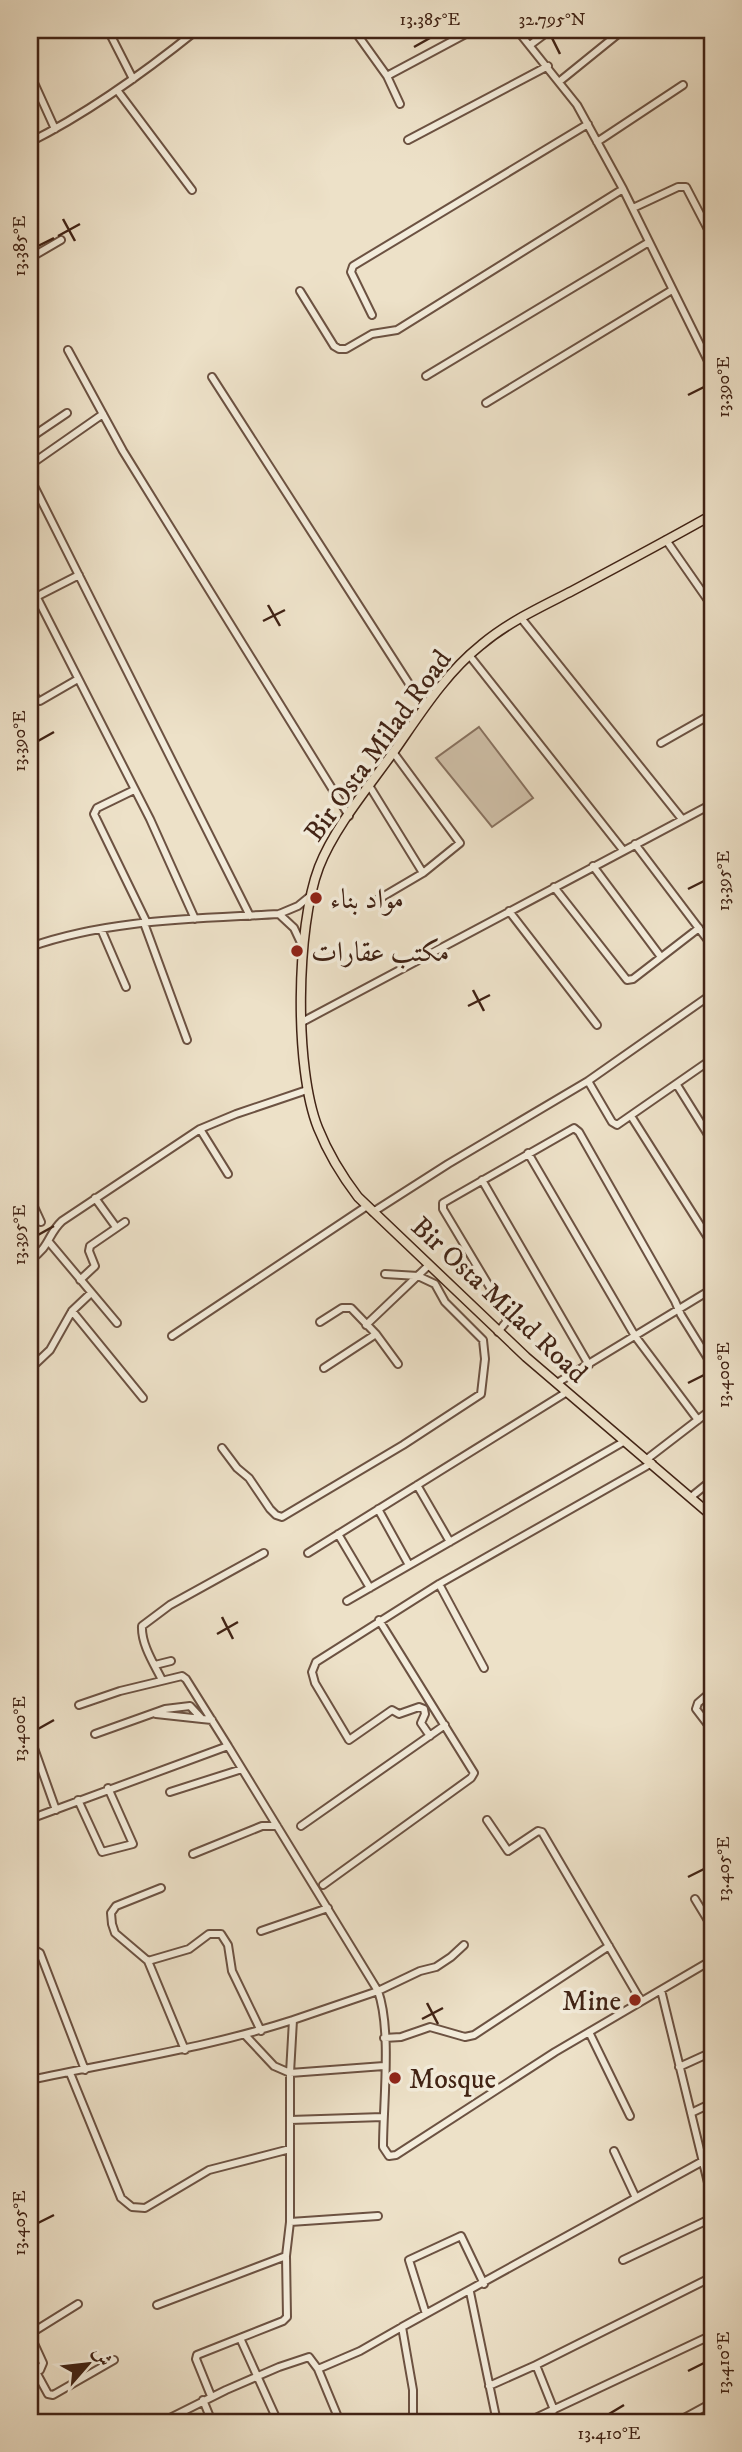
<svg xmlns="http://www.w3.org/2000/svg" width="742" height="2452" font-family="'IM FELL DW Pica',Amiri,serif">
  <rect width="100%" height="100%" fill="#ede1c8"/>
  <filter id="stains"><feTurbulence type="fractalNoise" baseFrequency=".00286" numOctaves="4"/><feColorMatrix values="0 0 0 0 .2 0 0 0 0 .09 0 0 0 0 .02 0 0 0 .5 -.17"/></filter>
  <radialGradient id="worn" r=".72"><stop offset=".6" stop-color="#630" stop-opacity="0"/><stop offset="1" stop-color="#630" stop-opacity=".3"/></radialGradient>
  <path fill="#d0c1aa" stroke="#887260" stroke-width="2" d="M 479,727 L 533,798 L 492,827 L 436,758 Z"/>
  <g fill="none" stroke-linecap="round" stroke-linejoin="round">
    <g stroke="#6c5242" stroke-width="10">
      <path id="minor" d="M 108,30 L 133,79
        M 354,30 L 387,76
        M 517,30 L 577,105 L 623,189
        M 530,45 L 550,30
        M 30,74 L 55,129
        M 560,81 L 623,30
        M 117,90 L 192,190
        M 400,104 L 387,76 L 473,30
        M 408,140 L 548,66
        M 30,142 C 90,112 145,72 197,30
        M 597,142 L 683,85
        M 633,208 L 678,187 L 686,187 L 712,237
        M 30,258 L 61,240
        M 300,291 L 334,346 L 339,349 L 346,349 L 372,334 L 397,330 L 623,189 L 712,369
        M 372,315 L 351,272 L 353,266 L 588,124
        M 68,350 L 123,451 L 349,816
        M 426,376 L 649,242
        M 212,377 L 424,707
        M 486,403 L 672,290
        M 30,438 L 67,413
        M 30,465 L 103,414
        M 30,478 L 250,916
        M 666,540 L 712,606
        M 30,584 L 150,819 L 195,919
        M 30,600 L 79,575
        M 521,618 L 682,819
        M 469,655 L 623,850
        M 30,687 L 37,700 L 40,701 L 78,679
        M 661,743 L 712,714
        M 370,787 L 423,873
        M 134,790 L 97,808 L 94,814 L 147,923
        M 635,844 L 710,943
        M 593,866 L 661,957
        M 554,887 L 627,980 L 633,979 L 699,928
        M 372,903 L 423,873 L 460,843 L 393,752
        M 509,911 L 597,1025
        M 279,914 L 294,928 L 302,945
        M 144,923 L 187,1040
        M 101,929 L 126,987
        M 30,947 C 109,919 196,919 279,914 L 298,906 L 309,897
        M 302,1022 L 712,804
        M 588,1081 L 612,1122 L 617,1125 L 712,1059
        M 677,1085 L 712,1141
        M 631,1116 L 712,1244
        M 200,1129 L 228,1174
        M 528,1153 L 635,1336 L 698,1420
        M 482,1180 L 589,1365
        M 30,1198 L 41,1222
        M 95,1198 L 116,1227
        M 373,1212 L 448,1164 L 588,1081 L 712,994
        M 49,1242 L 117,1323
        M 30,1260 C 51,1246 47,1235 62,1221 L 200,1129 L 236,1114 L 307,1090
        M 80,1280 L 95,1266 L 89,1251 L 90,1246 L 125,1222
        M 72,1311 L 143,1398
        M 320,1322 L 342,1308 L 351,1308 L 376,1334 L 398,1364
        M 366,1325 L 429,1265
        M 498,1332 L 506,1322 L 507,1316 L 443,1209 L 443,1203 L 574,1128 L 579,1132 L 675,1301 L 681,1315 L 712,1365
        M 172,1336 L 367,1206
        M 32,1367 L 50,1350 L 72,1311 L 91,1293
        M 324,1368 L 376,1334
        M 557,1383 L 712,1289
        M 222,1448 L 237,1468 L 249,1478 L 270,1509 L 276,1515 L 282,1517 L 403,1445 L 481,1394 L 485,1359 L 483,1340 L 445,1302 L 435,1284 L 418,1276 L 385,1274
        M 647,1459 L 712,1409
        M 417,1485 L 450,1542
        M 691,1497 L 712,1480
        M 378,1509 L 409,1565
        M 338,1534 L 370,1588
        M 308,1553 L 567,1392
        M 439,1584 L 484,1668
        M 347,1601 L 625,1441
        M 155,1665 L 171,1661
        M 162,1680 C 154,1664 141,1644 142,1626 L 170,1605 L 264,1553
        M 712,1691 L 698,1703 L 696,1709 L 712,1730
        M 79,1705 L 120,1691 L 182,1676 L 186,1679 L 228,1746
        M 156,1714 L 202,1719
        M 95,1734 L 165,1709 L 190,1706 L 202,1719 L 212,1720
        M 430,1736 L 421,1723 L 425,1714 L 424,1709 L 419,1707 L 399,1714 L 392,1710 L 349,1740 L 315,1683 L 312,1672 L 316,1662 L 439,1584 L 652,1463
        M 30,1737 L 56,1810
        M 170,1792 L 242,1769
        M 78,1800 L 102,1852 L 133,1844 L 108,1788
        M 30,1819 L 228,1746 L 378,1991 C 392,2030 383,2104 383,2147 L 389,2156 L 396,2155 L 555,2052 L 712,1960
        M 487,1820 L 508,1851 L 538,1831 L 542,1832 L 641,2001
        M 301,1826 L 445,1725
        M 193,1854 L 262,1826 L 277,1826
        M 323,1885 L 471,1778 L 474,1773 L 379,1620
        M 161,1888 L 116,1906 L 111,1913 L 112,1924 L 115,1933 L 148,1961 L 185,2050
        M 695,1899 L 712,1927
        M 261,1931 L 328,1908
        M 30,1947 L 40,1953 L 85,2070
        M 148,1961 L 189,1949 L 209,1934 L 221,1934 L 228,1945 L 232,1971 L 261,2031
        M 661,1990 L 712,2199
        M 589,2032 L 630,2116
        M 246,2036 L 274,2066 L 290,2073 L 384,2066
        M 384,2038 L 401,2037 L 430,2027 L 465,2037 L 474,2035 L 609,1946
        M 679,2067 L 712,2052
        M 70,2073 L 121,2198 L 132,2207 L 145,2208 L 209,2170 L 290,2149
        M 30,2080 C 118,2061 206,2048 293,2020
        M 691,2113 L 712,2103
        M 290,2120 L 383,2117
        M 614,2151 L 636,2198
        M 290,2222 L 378,2216
        M 623,2260 L 712,2218
        M 470,2292 L 497,2422
        M 157,2305 L 286,2256
        M 426,2314 L 409,2260 L 461,2236 L 484,2284
        M 240,2338 L 278,2422
        M 318,2369 L 340,2422
        M 36,2372 L 48,2394 L 53,2395 L 114,2360
        M 30,2375 L 40,2370 L 43,2363 L 32,2339 L 33,2332 L 78,2304
        M 489,2386 L 536,2365
        M 211,2396 L 196,2359 L 197,2355 L 283,2321 L 287,2317 L 286,2256 L 290,2222 L 290,2073 L 293,2020 L 378,1991 L 420,1971 L 436,1967 L 451,1957 L 464,1945
        M 203,2400 L 212,2422
        M 554,2410 L 536,2365 L 712,2277
        M 162,2422 L 226,2390 L 279,2367 L 309,2357 L 318,2369 L 360,2351 L 402,2327
        M 413,2422 L 413,2390 L 402,2327 L 703,2161
        M 527,2422 L 712,2335
        M 677,2422 L 712,2403"/>
    </g>
    <g stroke="#412315" stroke-width="11">
      <path id="major" d="M 712,515 C 666,541 619,566 572,591 C 541,607 508,622 481,645 C 446,673 422,711 397,747 C 371,784 335,826 319,867 C 296,927 294,1068 318,1128 C 328,1153 342,1176 358,1197 L 526,1357 L 712,1516"/>
    </g>
    <use href="#minor" stroke="#f3ecdb" stroke-width="6"/>
    <use href="#major" stroke="#ede1c8" stroke-width="8"/>
  </g>
  <path fill="none" stroke="#412315" stroke-width="2.5" d="M 552,38 L 560,54M 414,47 L 430,38M 63,219 L 75,241M 58,236 L 80,224M 38,246 L 54,238M 688,395 L 704,387M 268,605 L 280,626M 263,621 L 285,610M 38,741 L 54,732M 688,889 L 704,881M 473,990 L 484,1011M 468,1006 L 490,995M 38,1235 L 54,1226M 688,1383 L 704,1375M 222,1617 L 233,1639M 217,1634 L 238,1622M 38,1729 L 54,1720M 688,1877 L 704,1869M 427,2003 L 438,2024M 422,2019 L 443,2008M 38,2223 L 54,2215M 688,2371 L 704,2363M 609,2414 L 624,2405"/>
  <g fill="#8f2418" stroke="#f3ecdb" stroke-width="2.5">
    <circle cx="316" cy="898" r="7"/>
    <circle cx="297" cy="951" r="7"/>
    <circle cx="635" cy="2000" r="7"/>
    <circle cx="395" cy="2078" r="7"/>
  </g>
  <g text-anchor="middle" stroke-width="7" stroke-linejoin="round" paint-order="stroke">
    <g font-size="28" fill="#412315" stroke="#f3ecdb">
      <text transform="translate(377 745) rotate(-54)" y="10">Bir Osta Milad Road</text>
      <text transform="translate(500 1299) rotate(43)" y="10">Bir Osta Milad Road</text>
    </g>
    <g font-size="28" fill="#412315" stroke="#f3ecdb" text-anchor="start">
      <text x="330" y="908">مواد بناء</text>
      <text x="311" y="961">مكتب عقارات</text>
      <text x="621" y="2010" text-anchor="end">Mine</text>
      <text x="409" y="2088">Mosque</text>
    </g>
  </g>
  <rect width="742" height="2452" fill="none" stroke="#ede1c8" stroke-width="77"/>
  <g transform="translate(88 2364) rotate(62)" stroke="#f3ecdb" stroke-width="5" paint-order="stroke">
  <path d="M0-5L12 26L0 18L-12 26Z" fill="#412315"/>
  <text y="-10" font-size="19" font-weight="bold" text-anchor="middle" fill="#412315">ش</text>
  </g>
  <rect x="38" y="38" width="666" height="2376" fill="none" stroke="#412315" stroke-width="2.5"/>
  <g font-size="18" text-anchor="middle" fill="#412315">
    <text x="430" y="25">13.385°E</text>
    <text x="552" y="25">32.795°N</text>
    <text transform="translate(19 246) rotate(-90)" y="6">13.385°E</text>
    <text transform="translate(723 387) rotate(-90)" y="6">13.390°E</text>
    <text transform="translate(19 741) rotate(-90)" y="6">13.390°E</text>
    <text transform="translate(723 881) rotate(-90)" y="6">13.395°E</text>
    <text transform="translate(19 1235) rotate(-90)" y="6">13.395°E</text>
    <text transform="translate(723 1375) rotate(-90)" y="6">13.400°E</text>
    <text transform="translate(19 1729) rotate(-90)" y="6">13.400°E</text>
    <text transform="translate(723 1869) rotate(-90)" y="6">13.405°E</text>
    <text transform="translate(19 2223) rotate(-90)" y="6">13.405°E</text>
    <text transform="translate(723 2363) rotate(-90)" y="6">13.410°E</text>
    <text x="609" y="2439">13.410°E</text>
  </g>
  <rect width="100%" height="100%" filter="url(#stains)"/>
  <rect width="100%" height="100%" fill="url(#worn)"/>
</svg>
